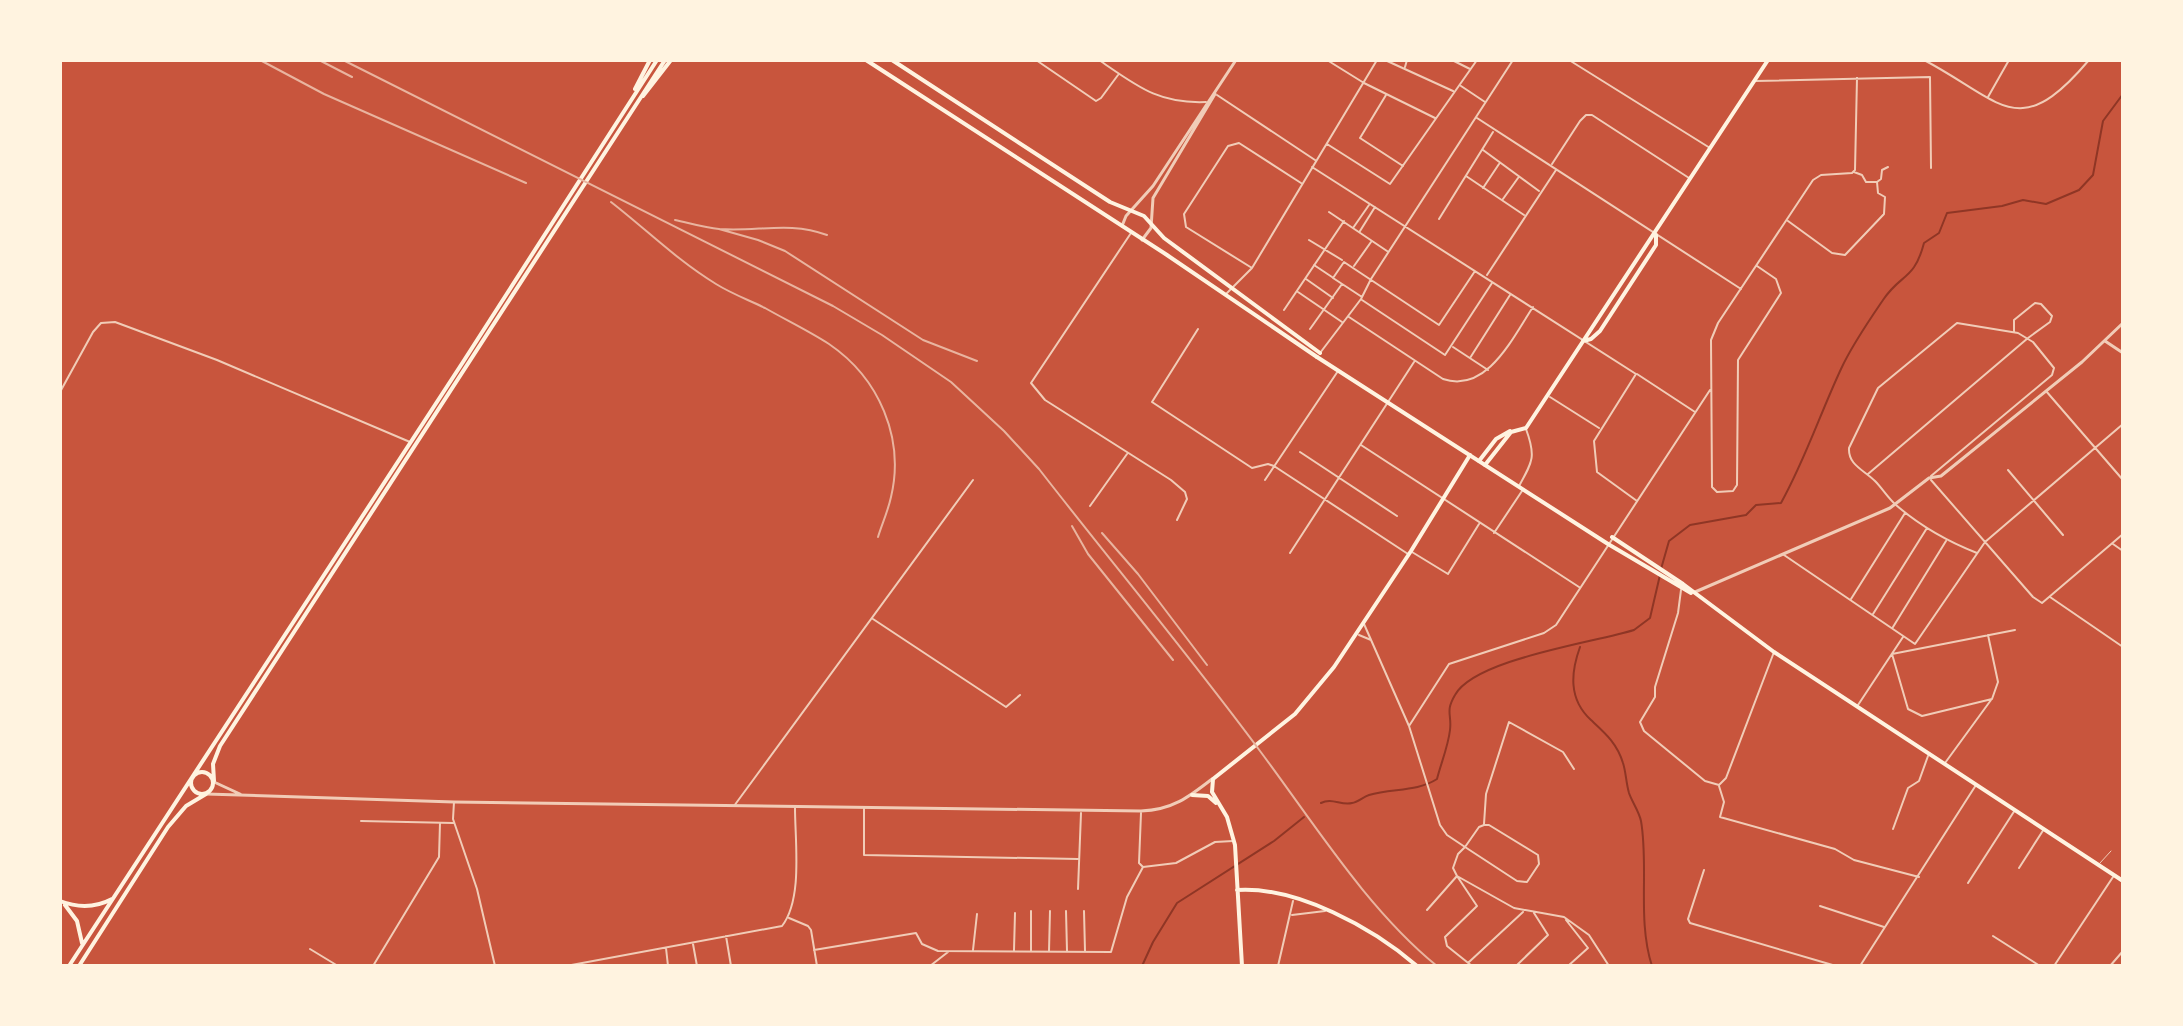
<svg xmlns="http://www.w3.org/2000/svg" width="2183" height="1026" font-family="'Crimson Pro',serif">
  <rect width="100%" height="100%" fill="#c8553d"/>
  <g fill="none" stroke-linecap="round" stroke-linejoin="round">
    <path stroke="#8f3625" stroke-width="2" d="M 1661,569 L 1669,541 L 1690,525 L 1746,515 L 1756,505 L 1781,503 C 1805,460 1820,414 1841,369 C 1852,345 1868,322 1883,300 C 1901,273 1914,281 1924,243 L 1939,233 L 1947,213 L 2002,206 L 2023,200 L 2046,204 L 2079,190 L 2093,175 L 2103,121 L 2123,94
      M 1580,647 C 1571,672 1568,699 1591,720 C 1605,733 1617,743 1623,763 C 1626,772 1626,783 1629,793 C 1632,802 1639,811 1641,821 C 1649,867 1637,920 1652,966
      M 1321,803 C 1332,797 1341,806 1352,803 C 1358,802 1363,797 1369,795 C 1392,788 1417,792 1437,779 C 1441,763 1448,747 1450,730 C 1452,714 1445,712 1455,695 C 1475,659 1592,643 1634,630 L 1650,618 L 1660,575
      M 1142,966 L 1153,942 L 1177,903 L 1274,841 L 1304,817"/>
    <path stroke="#f1ccb7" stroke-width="1" d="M 2100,863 L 2111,851"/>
    <path stroke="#f1ccb7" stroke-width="2" d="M 1036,60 L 1096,101 L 1101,98 L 1118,75
      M 1099,60 C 1137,86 1158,104 1206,102
      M 1327,60 L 1364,83 L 1435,118
      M 1385,60 L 1453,91
      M 1452,60 L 1470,69
      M 1569,60 L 1710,148
      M 1924,60 C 2002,101 2018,144 2089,60
      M 1405,67 L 1407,60
      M 1756,81 L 1930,77 L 1931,168
      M 1461,86 L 1485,102
      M 1217,95 L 1315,160
      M 1386,95 L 1360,138 L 1403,166
      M 1988,97 L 2009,60
      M 1477,118 L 1741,289
      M 1327,144 L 1390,184 L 1477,60
      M 1483,150 L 1539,191
      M 1552,164 L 1580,121 L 1586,115 L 1592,115 L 1689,178
      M 1312,167 L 1636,374 L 1594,441 L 1597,472 L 1637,501
      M 1854,172 L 1862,175 L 1866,182 L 1877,182 L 1881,179 L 1882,170 L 1888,167
      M 1466,176 L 1524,215
      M 1483,188 L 1499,164
      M 1503,199 L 1518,178
      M 1329,212 L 1387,251
      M 1439,219 L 1493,132
      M 1788,221 L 1832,253 L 1845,255 L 1884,214 L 1885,197 L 1878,193 L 1877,182
      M 1353,228 L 1369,205
      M 1360,231 L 1375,207
      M 1131,233 L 1031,383 L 1045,400 L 1171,480 L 1185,492 L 1187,499 L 1177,520
      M 1309,240 L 1342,260
      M 1314,265 L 1332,277
      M 1354,266 L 1371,242
      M 1757,266 L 1776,279 L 1781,293 L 1738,360 L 1737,485 L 1733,491 L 1717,492 L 1712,487 L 1711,340 L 1718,323 L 1813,180 L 1821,175 L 1852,173 L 1855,170 L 1857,78
      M 1252,268 L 1186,227 L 1184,214 L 1228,146 L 1239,143 L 1301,183
      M 1487,275 L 1556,170
      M 1306,279 L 1333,298
      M 1298,292 L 1342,322
      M 1226,294 L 1252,268 L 1377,60
      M 1362,297 L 1333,278 L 1344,262 L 1439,325 L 1475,271
      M 1362,300 L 1445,355 L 1492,283
      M 1284,310 L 1344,221
      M 1349,317 L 1443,379 C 1487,394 1513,337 1533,307
      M 1198,329 L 1152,402 L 1252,468 L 1268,464 L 1274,466 L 1408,554
      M 1310,329 L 1342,284
      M 1453,347 L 1488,370
      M 1320,353 L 1361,299 L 1371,279 L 1513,60
      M 1470,358 L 1510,295
      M 1637,374 L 1695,412
      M 2046,391 L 2123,480
      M 60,392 L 93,332 L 101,323 L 115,322 L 217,360 L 410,442
      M 1550,397 L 1599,428
      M 1361,445 L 1579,587
      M 1300,452 L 1397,516
      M 2008,470 L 2063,535
      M 1868,474 L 2028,338 L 2050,322 L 2052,316 L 2041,304 L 2035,303 L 2014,320 L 2014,332
      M 1931,476 L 2052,375 L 2054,368 L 2033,342 L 2018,333 L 1957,323 L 1878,388 L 1849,448 C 1848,465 1864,470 1875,481 C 1882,488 1888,498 1896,505 C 1919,525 1949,542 1977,553
      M 1265,480 L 1338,371
      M 1931,480 L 2033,597 L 2042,603 L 2123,534
      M 1519,486 C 1533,461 1536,456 1526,429
      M 1090,506 L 1127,454
      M 1494,533 L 1522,491
      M 2113,544 L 2123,551
      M 1412,552 L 1448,574 L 1479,524
      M 1290,553 L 1414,362
      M 1784,555 L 1915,644 L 1985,542 L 2123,424
      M 1681,590 L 1678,613 L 1655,687 L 1655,697 L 1640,722 L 1644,731 L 1705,781 L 1719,785 L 1726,778 L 1774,652
      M 2050,597 L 2123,647
      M 1851,599 L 1905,513
      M 1873,614 L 1927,528
      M 873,619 L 1006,707 L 1020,695
      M 1364,624 L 1409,726 L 1440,825 L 1447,835 L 1465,847 L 1458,854 L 1453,868 L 1457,876 L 1514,908 L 1564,917 L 1589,935 L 1609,966
      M 1893,627 L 1946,541
      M 1359,635 L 1371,640
      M 1988,635 L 1998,682 L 1992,699 L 1922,716 L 1908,709 L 1892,654 L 2015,630
      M 1858,705 L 1903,637
      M 1409,726 L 1449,664 L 1544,633 L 1556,625 L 1710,390
      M 1945,763 L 1991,700
      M 1719,786 L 1724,802 L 1720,817 L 1835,849 L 1854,860 L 1919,877
      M 454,802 L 453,819 L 477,889 L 495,966
      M 734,806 L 973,480
      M 864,808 L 864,855 L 1078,859
      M 1141,813 L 1139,863 L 1143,867
      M 361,821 L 453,823
      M 1484,824 L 1486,794 L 1509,722 L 1563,752 L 1574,769
      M 1484,825 L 1489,825 L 1538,855 L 1539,864 L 1527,882 L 1517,881 L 1465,847 L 1479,827 Z
      M 1893,829 L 1908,788 L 1919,781 L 1928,756
      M 2019,868 L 2044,829
      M 1704,870 L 1688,919 L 1690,923 L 1836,966
      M 1968,883 L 2015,810
      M 1078,889 L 1081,813
      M 1820,906 L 1884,927
      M 1427,910 L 1457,876 L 1477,906 L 1445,937 L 1447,946 L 1472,966
      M 1066,911 L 1067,951
      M 1084,911 L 1085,951
      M 1292,915 L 1325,911
      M 789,918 L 808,926 L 811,930 L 817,966
      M 1566,920 L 1588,948 L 1568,966
      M 726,936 L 731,966
      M 1993,936 L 2040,966
      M 693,944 L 697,966
      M 666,948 L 668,966
      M 310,949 L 338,966
      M 814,950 L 916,933 L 922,944 L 938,951 L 1111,952 L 1127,897 L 1143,867 L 1176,863 L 1215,842 L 1233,841
      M 973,950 L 977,914
      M 1014,950 L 1015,913
      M 1031,950 L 1031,911
      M 1049,951 L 1050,911
      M 1469,962 L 1523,912
      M 373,966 L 439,857 L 440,823
      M 566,966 L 782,926 C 803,899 795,842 795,808
      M 930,966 L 948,952
      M 1278,966 L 1293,901
      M 1516,966 L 1548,935 L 1534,913
      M 1860,966 L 1976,785
      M 2054,966 L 2113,877
      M 2110,966 L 2123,951"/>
    <path stroke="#f1ccb7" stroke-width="3" d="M 1122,226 L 1126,216 L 1153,186 L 1236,60
      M 1142,240 L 1151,228 L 1153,198 L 1215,94
      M 2105,341 L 2123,353
      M 1695,592 L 1890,508 L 1929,478 L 1941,476 L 2082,362 L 2123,323
      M 214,782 L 240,794
      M 206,794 L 454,802 L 1141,811 C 1172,810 1189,797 1212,779"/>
    <path stroke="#fff3e0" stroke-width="4" d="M 1583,341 L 1591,339 L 1600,331 L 1656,245 L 1656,235
      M 1479,461 L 1496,439 L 1510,431
      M 1485,465 L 1511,432 L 1526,428 L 1768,60
      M 1192,795 L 1208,796 L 1216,803
      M 1237,890 C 1297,886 1373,928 1417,966
      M 1242,966 L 1235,845 L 1227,817 L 1212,792 L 1213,779 L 1295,714 L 1334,667 L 1411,551 L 1470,455"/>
    <path stroke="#fff3e0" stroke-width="4" d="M 1317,357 L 1608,544 L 1691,593
      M 1612,537 L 1683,584 L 1774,652 L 2123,881"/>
    <path stroke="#fff3e0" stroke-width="4" d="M 866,60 L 1167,255 L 1317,357
      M 892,60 L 1110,202 L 1144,216 L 1164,238 L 1320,353
      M 635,89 L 650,60
      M 643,96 L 671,60
      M191 783a11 11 0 1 1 22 0a11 11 0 1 1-22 0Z
      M 214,781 L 213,764 L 220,746 L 665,60
      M 60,901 C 78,908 95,908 112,899
      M 65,905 L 77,921 L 82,943
      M 69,966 L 463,362 L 657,60
      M 79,966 L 168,827 L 186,806 L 206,794"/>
    <path stroke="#e9b49f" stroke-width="2" d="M 260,60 L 324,94 L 526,183
      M 319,60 L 352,77
      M 343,60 L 833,306 L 882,335 L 951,382 L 1004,431 L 1039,469 C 1112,563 1189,655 1260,751 C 1314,823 1367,909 1437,966
      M 611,202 C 647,230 678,261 716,284 C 732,294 749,300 765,308 C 786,320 809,331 829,344 C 879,378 905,438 891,497 C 888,511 882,524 878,537
      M 675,220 C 689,223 705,228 719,229 C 758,232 789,221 827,235
      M 719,229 L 758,240 L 785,251 L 923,340 L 977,361
      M 1072,526 L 1088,554 L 1173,660
      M 1102,533 L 1138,574 L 1207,665"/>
  </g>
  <rect width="2183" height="1026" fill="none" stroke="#fff3e0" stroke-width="124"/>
</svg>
